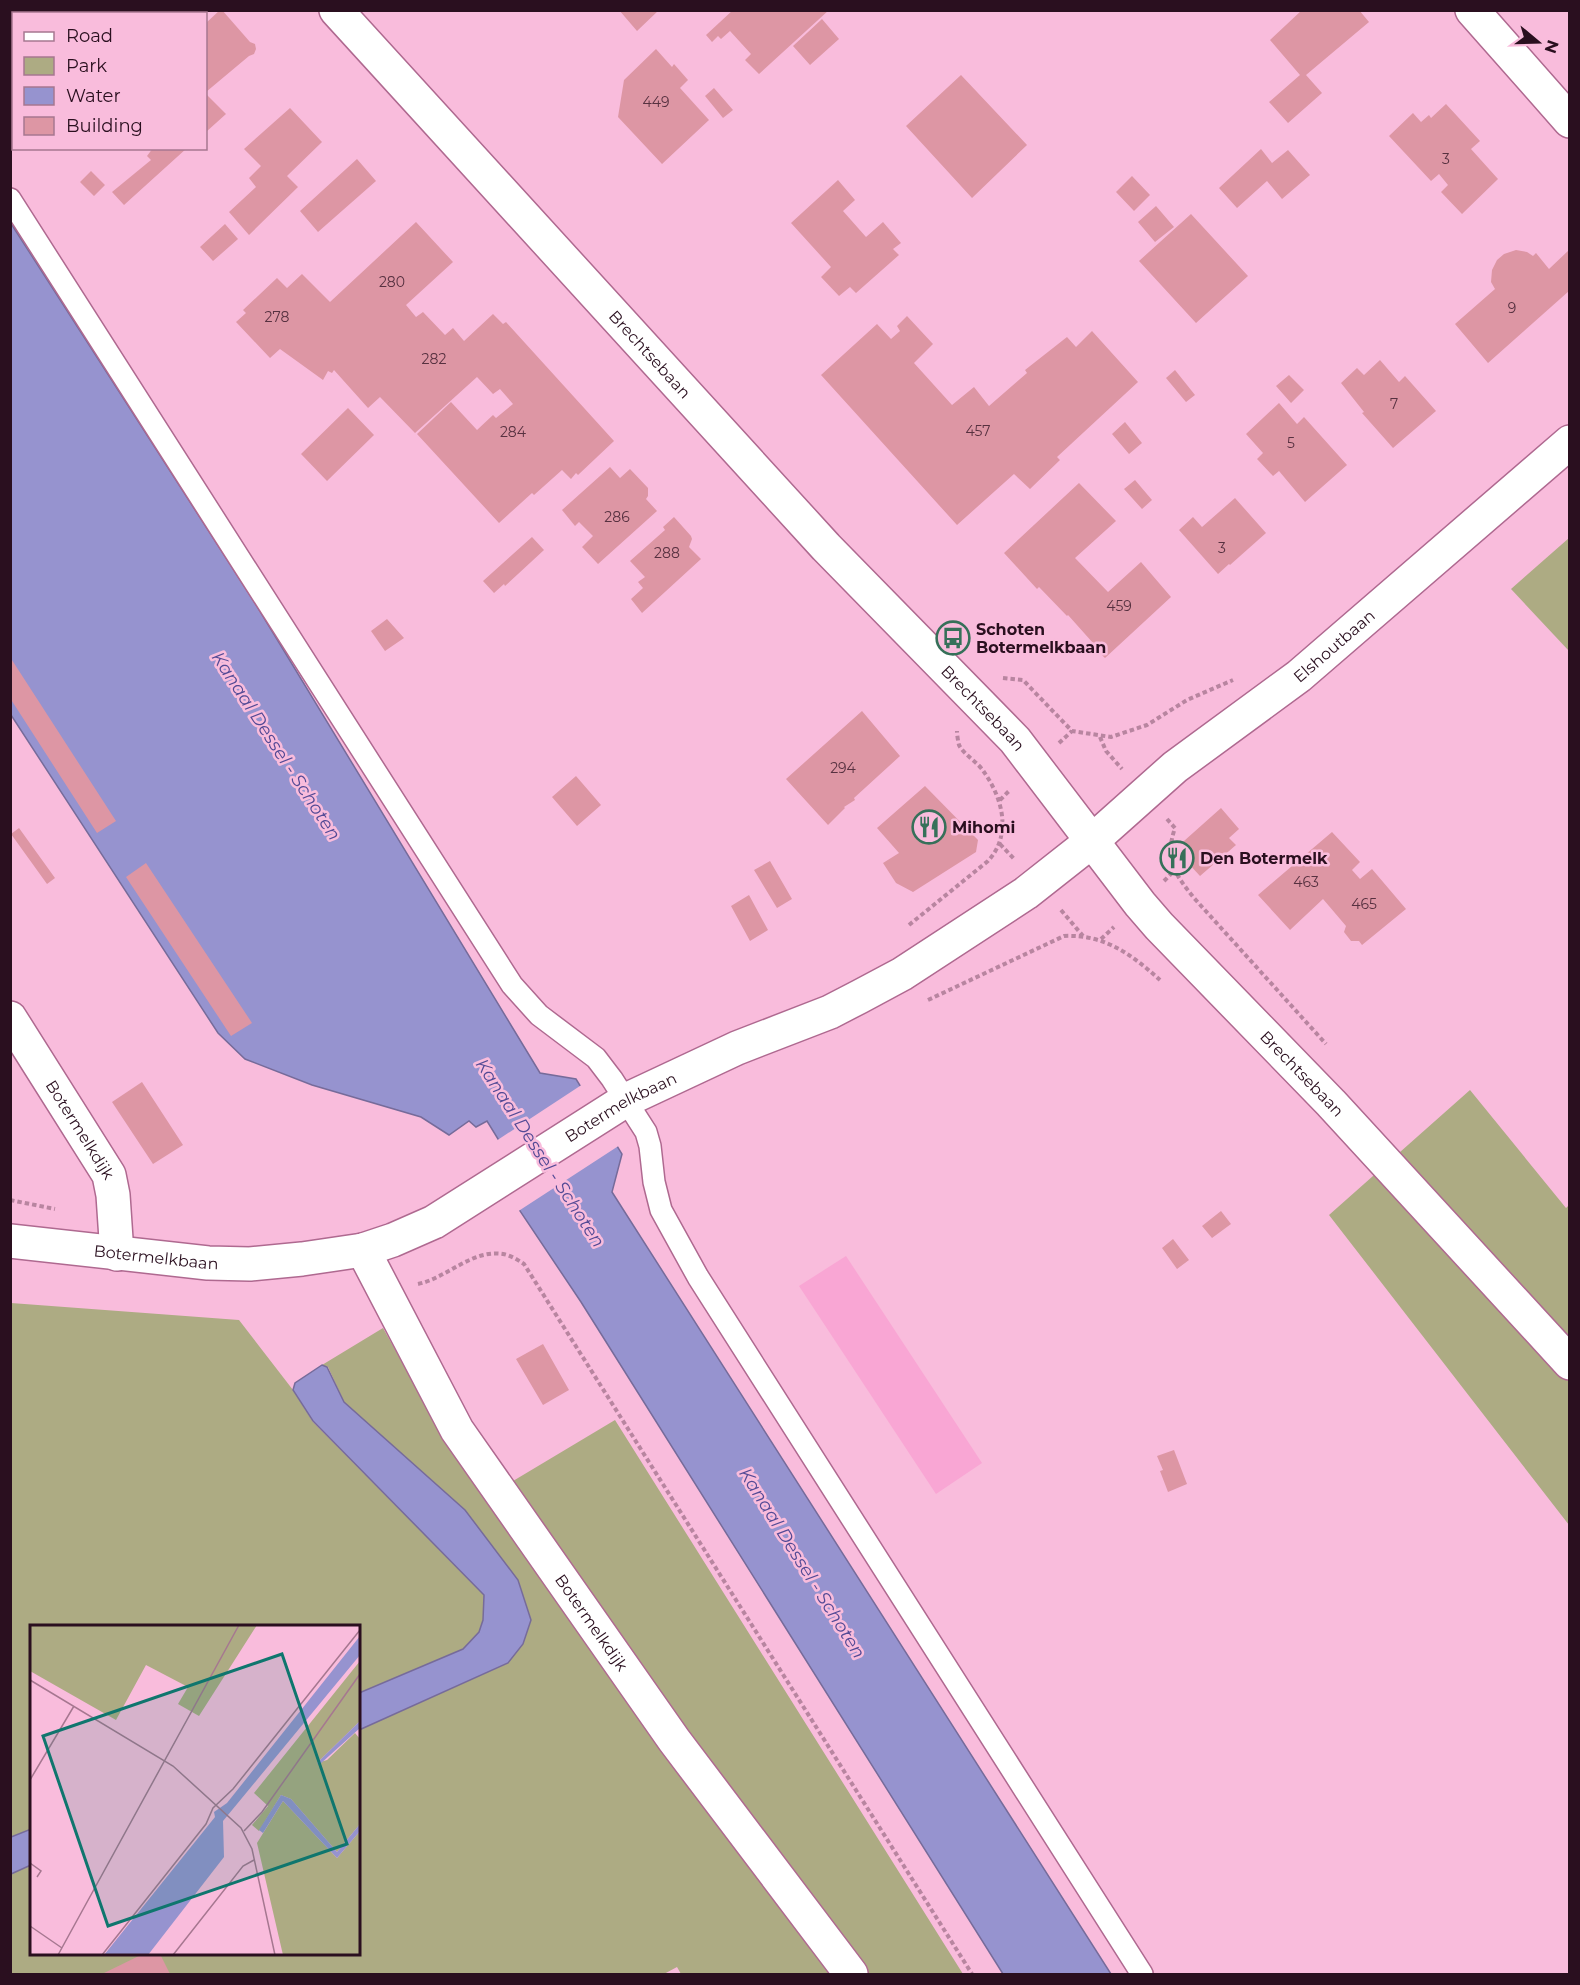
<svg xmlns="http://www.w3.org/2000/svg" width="1580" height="1985" font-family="Montserrat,sans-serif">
  <rect width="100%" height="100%" fill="#f9bcdc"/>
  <path fill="#f9a6d4" d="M 846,1256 L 982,1463 L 936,1494 L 799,1286 Z"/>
  <path fill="#adab83" d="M 1569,538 L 1569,651 L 1511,589 Z
    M 1470,1090 L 1566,1208 L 1569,1205 L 1569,1525 L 1329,1215 Z
    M 11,1303 L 239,1320 L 293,1390 L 313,1422 L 484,1595 L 483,1620 L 479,1632 L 463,1649 L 359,1693 L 358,1626 L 32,1626 L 31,1829 L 11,1837 Z
    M 383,1328 L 442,1433 L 488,1496 L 615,1420 L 963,1974 L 681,1974 L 677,1967 L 664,1974 L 11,1974 L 10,1874 L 31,1865 L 32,1954 L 358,1954 L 359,1730 L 508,1663 L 465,1510 L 344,1402 L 328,1367 L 322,1365 Z"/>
  <path fill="#9693cf" stroke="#766b9a" stroke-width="1.5" d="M 10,222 L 255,603 L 540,1073 L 576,1079 L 622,1154 L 612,1192 L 1111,1974 L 1003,1974 L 581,1302 L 518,1208 L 533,1196 L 487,1121 L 476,1127 L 469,1121 L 449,1135 L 421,1117 L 312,1085 L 245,1059 L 218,1033 L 11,715 Z
    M 322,1365 L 327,1367 L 344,1402 L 465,1510 L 518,1580 L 531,1620 L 523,1644 L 508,1663 L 359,1730 L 359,1693 L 463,1649 L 479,1632 L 483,1620 L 484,1595 L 313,1421 L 293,1390 L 295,1383 Z
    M 31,1829 L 31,1865 L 11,1874 L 11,1837 Z"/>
  <path fill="#f9bcdc" d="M 583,1084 L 620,1145 L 517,1212 L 516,1206 L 530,1196 L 496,1141 Z"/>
  <path fill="#dd96a4" d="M 101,10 L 152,10 L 149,14 L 104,14 Z
    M 220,10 L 222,10 L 250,42 L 255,44 L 256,49 L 254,54 L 249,56 L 206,92 L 206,23 Z
    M 619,10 L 659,10 L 637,31 Z
    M 733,10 L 829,10 L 759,74 L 745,60 L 751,54 L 730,31 L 721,39 L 718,36 L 712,42 L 706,35 Z
    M 1302,10 L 1359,10 L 1369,22 L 1306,75 L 1322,93 L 1288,123 L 1269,102 L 1300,75 L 1270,40 Z
    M 822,19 L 839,39 L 810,65 L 793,46 Z
    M 14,42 L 14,66 L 12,67 L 10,65 L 10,45 Z
    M 656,49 L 672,67 L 674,64 L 688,80 L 680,88 L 709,120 L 662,164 L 618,117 L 624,80 Z
    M 961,75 L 1027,145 L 972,198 L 906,126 Z
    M 714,88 L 733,110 L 723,118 L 705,96 Z
    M 206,94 L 226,114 L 206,132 Z
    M 1446,104 L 1480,141 L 1471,149 L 1498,179 L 1462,214 L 1441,192 L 1448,185 L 1439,174 L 1431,181 L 1389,136 L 1413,113 L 1421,122 L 1429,115 L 1431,118 Z
    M 290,108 L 322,142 L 287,176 L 298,187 L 249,235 L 229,212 L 256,187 L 249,178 L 261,166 L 244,149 Z
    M 153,148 L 187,148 L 124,205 L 112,192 L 151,160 L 147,156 Z
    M 1261,149 L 1272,163 L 1288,150 L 1310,175 L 1282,199 L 1267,181 L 1237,208 L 1219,188 Z
    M 357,159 L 376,181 L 318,232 L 300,211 Z
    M 91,171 L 105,185 L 94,196 L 80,182 Z
    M 1132,176 L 1150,195 L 1134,211 L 1116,192 Z
    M 838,180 L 855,200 L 843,211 L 866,237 L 883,222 L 901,243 L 893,249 L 899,255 L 856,293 L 850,287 L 839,296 L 821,277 L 831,267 L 791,223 Z
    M 1156,206 L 1174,227 L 1155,242 L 1138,222 Z
    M 1191,214 L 1248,276 L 1196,323 L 1139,261 Z
    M 416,222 L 453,262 L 406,305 L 416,317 L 423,312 L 445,335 L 453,328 L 464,341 L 493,314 L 503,324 L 506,322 L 614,441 L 578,475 L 576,473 L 571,479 L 562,470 L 534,495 L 532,493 L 499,523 L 417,434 L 451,402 L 477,430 L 493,415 L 496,418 L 513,404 L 500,389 L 493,394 L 477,377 L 415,433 L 380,397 L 368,408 L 334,370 L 332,373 L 328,371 L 323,380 L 280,349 L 270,358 L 236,322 L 246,313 L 243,310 L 277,278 L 287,288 L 302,274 L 330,302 Z
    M 225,224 L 238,239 L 213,261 L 200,247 Z
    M 1516,250 L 1527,252 L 1533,256 L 1536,253 L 1549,269 L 1569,250 L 1569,291 L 1488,363 L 1455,324 L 1495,289 L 1491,282 L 1492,270 L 1497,260 L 1504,254 Z
    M 907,316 L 933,344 L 914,363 L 952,405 L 974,387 L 989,406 L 1027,373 L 1025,370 L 1067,337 L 1076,347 L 1092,331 L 1138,382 L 1057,457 L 1060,460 L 1030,489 L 1014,474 L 957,525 L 821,375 L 877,324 L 891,339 L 900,331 L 897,326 Z
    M 1380,360 L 1399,382 L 1405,376 L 1436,411 L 1393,448 L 1362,413 L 1364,412 L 1341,383 L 1357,368 L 1364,375 Z
    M 1175,370 L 1195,395 L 1186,402 L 1166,378 Z
    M 1289,375 L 1304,390 L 1291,403 L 1276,386 Z
    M 1279,403 L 1297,424 L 1304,417 L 1347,465 L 1305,502 L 1279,471 L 1273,476 L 1257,459 L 1263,453 L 1246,434 Z
    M 348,408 L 374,435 L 327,481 L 301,454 Z
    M 1125,422 L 1142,443 L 1129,454 L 1112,434 Z
    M 610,467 L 620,478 L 630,469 L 648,488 L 648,496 L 646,499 L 657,511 L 598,564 L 582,547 L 593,536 L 579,522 L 575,526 L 562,510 Z
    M 1135,480 L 1152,500 L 1142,509 L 1124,489 Z
    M 1079,483 L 1116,521 L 1075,558 L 1108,592 L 1141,562 L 1171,597 L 1105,658 L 1091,645 L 1093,643 L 1068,615 L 1067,616 L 1039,587 L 1037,589 L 1004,553 Z
    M 1235,498 L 1266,533 L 1230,565 L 1229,564 L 1218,574 L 1179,530 L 1193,517 L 1202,527 Z
    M 674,517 L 691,536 L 692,539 L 689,547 L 701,559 L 642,613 L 631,599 L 643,588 L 638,582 L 645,577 L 630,561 L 665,530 L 663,527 Z
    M 532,537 L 544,550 L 505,586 L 504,584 L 494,593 L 483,581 Z
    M 387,619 L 404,638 L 385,651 L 371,631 Z
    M 10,657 L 116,821 L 97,833 L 10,698 Z
    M 862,711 L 900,756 L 854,798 L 855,800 L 844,807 L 845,808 L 828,825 L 786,779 Z
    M 576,776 L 601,805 L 577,826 L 552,797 Z
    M 925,786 L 978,840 L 976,852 L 913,892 L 896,883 L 883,863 L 899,853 L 877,828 Z
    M 1221,808 L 1239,829 L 1229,838 L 1236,845 L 1200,876 L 1175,849 Z
    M 19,828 L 55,878 L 47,884 L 11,834 Z
    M 1332,832 L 1360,862 L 1352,870 L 1360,879 L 1372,869 L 1406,909 L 1362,945 L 1359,941 L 1351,941 L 1344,932 L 1346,926 L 1323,899 L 1290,930 L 1258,895 Z
    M 770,861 L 792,899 L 777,908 L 754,870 Z
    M 146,863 L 252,1023 L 231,1036 L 126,877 Z
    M 749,895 L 768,930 L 750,941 L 731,906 Z
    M 142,1082 L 183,1145 L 153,1164 L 112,1102 Z
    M 1221,1211 L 1231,1224 L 1212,1238 L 1202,1226 Z
    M 1173,1239 L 1189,1260 L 1177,1269 L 1162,1248 Z
    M 543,1344 L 569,1390 L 543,1405 L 516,1359 Z
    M 1174,1450 L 1187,1484 L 1168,1492 L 1160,1471 L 1163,1470 L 1157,1456 Z
    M 143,1954 L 160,1954 L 170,1974 L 102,1974 Z"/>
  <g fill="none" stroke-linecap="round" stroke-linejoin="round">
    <g stroke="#af6990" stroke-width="24">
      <path id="lane" d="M 10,199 L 512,985 L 539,1015 L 596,1058 L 612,1079 L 646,1132 L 650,1146 L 654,1182 L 661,1210 L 698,1277 L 1142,1974"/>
    </g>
    <g stroke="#af6990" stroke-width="36">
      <g id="street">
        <path d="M 1472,10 L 1570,121"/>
        <path id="s1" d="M 10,1018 L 109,1175 L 113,1195 L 117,1254"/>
        <path id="s2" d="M 363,1250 L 457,1430 L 674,1740 L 851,1974"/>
      </g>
    </g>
    <g stroke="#af6990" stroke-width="36">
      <g id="secondary">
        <path id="s3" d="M 336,10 L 826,547 L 1015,740 L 1140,904 L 1159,926 L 1331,1103 L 1570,1363"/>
        <path id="s4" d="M 10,1241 L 208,1263 L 250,1264 L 302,1259 L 363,1250 L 393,1240 L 434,1222 L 626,1100 L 737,1048 L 830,1012 L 859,997 L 902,974 L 1026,893 L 1092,841 L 1175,767 L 1299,676 L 1570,442"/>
      </g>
    </g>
    <path stroke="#b885a0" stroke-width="4" stroke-dasharray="4.5 3" stroke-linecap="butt" d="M 1003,678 L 1023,680 L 1072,731 L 1111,737 L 1147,725 L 1187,700 L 1233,680
      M 1100,737 L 1106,751 L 1122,769
      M 1059,743 L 1072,731
      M 1000,800 L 1010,790
      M 1167,819 L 1175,828 C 1164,860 1175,874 1194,898 L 1326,1044
      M 1000,844 L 1015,860
      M 1164,881 L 1174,871
      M 1061,910 L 1083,936
      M 909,925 L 988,861 C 1012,835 1003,799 984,772 C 978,762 964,755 959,745 C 958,741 957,735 957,731
      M 1101,939 L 1114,927
      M 928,1000 L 1064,936 C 1104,934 1131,954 1160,980
      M 10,1200 L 55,1209
      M 418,1284 C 447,1278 472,1249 503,1254 C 510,1255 518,1260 524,1264 L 972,1974"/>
    <use href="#lane" stroke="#fff" stroke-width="21"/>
    <use href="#street" stroke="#fff" stroke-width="33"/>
    <use href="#secondary" stroke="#fff" stroke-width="33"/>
  </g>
  <defs>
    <g id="bus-ring" transform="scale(1.725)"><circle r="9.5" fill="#f9bcdc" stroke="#367059" stroke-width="1.5"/><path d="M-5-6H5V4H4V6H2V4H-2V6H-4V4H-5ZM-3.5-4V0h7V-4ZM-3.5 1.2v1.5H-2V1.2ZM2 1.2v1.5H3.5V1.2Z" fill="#367059"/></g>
    <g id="restaurant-ring" transform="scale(1.725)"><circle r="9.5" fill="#f9bcdc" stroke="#367059" stroke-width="1.5"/><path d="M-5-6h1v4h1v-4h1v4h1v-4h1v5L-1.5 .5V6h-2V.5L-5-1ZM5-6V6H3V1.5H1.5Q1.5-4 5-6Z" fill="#367059"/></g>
  </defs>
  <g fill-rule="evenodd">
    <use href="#bus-ring" x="953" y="638"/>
    <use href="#restaurant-ring" x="929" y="827"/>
    <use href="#restaurant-ring" x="1177" y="858"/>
  </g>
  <g text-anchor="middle" stroke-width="5" stroke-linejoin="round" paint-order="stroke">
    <g font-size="14" fill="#573140">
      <text x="656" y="107">449</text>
      <text x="1446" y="164">3</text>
      <text x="392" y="287">280</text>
      <text x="1512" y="313">9</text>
      <text x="277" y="322">278</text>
      <text x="434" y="364">282</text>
      <text x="1394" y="409">7</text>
      <text x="978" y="436">457</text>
      <text x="513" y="437">284</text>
      <text x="1291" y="448">5</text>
      <text x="617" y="522">286</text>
      <text x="1222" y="553">3</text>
      <text x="667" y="558">288</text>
      <text x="1119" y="611">459</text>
      <text x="843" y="773">294</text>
      <text x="1306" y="887">463</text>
      <text x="1364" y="909">465</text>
    </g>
    <g font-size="16" fill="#2a0f1f" stroke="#f9bcdc">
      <text dy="6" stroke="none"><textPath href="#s3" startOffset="466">Brechtsebaan</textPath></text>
      <text dy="6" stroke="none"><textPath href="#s4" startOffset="1506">Elshoutbaan</textPath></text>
      <text dy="6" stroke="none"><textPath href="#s3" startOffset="952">Brechtsebaan</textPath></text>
      <text dy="6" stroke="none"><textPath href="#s3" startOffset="1438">Brechtsebaan</textPath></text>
      <text dy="6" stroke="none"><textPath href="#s4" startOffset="651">Botermelkbaan</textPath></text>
      <text dy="6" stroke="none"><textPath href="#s1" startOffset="132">Botermelkdijk</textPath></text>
      <text dy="6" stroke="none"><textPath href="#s4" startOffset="147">Botermelkbaan</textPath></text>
      <text dy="6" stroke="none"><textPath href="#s2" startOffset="438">Botermelkdijk</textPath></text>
    </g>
    <g font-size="16" font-weight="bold" fill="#2a0f1f" stroke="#f9bcdc" text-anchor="start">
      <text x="976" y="635">Schoten<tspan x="976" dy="18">Botermelkbaan</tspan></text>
      <text x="952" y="833">Mihomi</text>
      <text x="1200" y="864">Den Botermelk</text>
    </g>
    <g font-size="18" font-style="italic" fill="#534a95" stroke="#f9bcdc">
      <text transform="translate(276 746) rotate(57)" y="6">Kanaal Dessel - Schoten</text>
      <text transform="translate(540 1153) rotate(57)" y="6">Kanaal Dessel - Schoten</text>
      <text transform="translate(802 1563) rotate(58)" y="6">Kanaal Dessel - Schoten</text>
    </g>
  </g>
  <g transform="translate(30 1625)">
    <rect width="330" height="330" fill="#f9bcdc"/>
    <path d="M 0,0 L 227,0 L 169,91 L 148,79 L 158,62 L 116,40 L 86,95 L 0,46 ZM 330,36 L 330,96 L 287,138 L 297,135 L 325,108 L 330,114 L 330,199 L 307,227 L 261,174 L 251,170 L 229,206 L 222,200 L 238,181 L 224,168 ZM 253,176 L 307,233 L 330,206 L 330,330 L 253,330 L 227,218 Z" fill="#adab83"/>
    <path d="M 330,11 L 330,30 L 193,196 L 194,232 L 118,330 L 74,330 L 185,192 L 184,187 L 197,178 ZM 330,96 L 330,103 L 289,140 L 287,138 ZM 251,170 L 261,174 L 307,227 L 330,199 L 330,206 L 307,233 L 253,176 L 233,208 L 229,205 Z" fill="#9693cf"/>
    <path fill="none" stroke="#a67790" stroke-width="1.5" d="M 0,55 L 143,141 L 211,203 L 222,224 L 245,330M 0,155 L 44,81M 214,206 L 232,187 L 330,49M 0,238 L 11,246 L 7,252M 0,301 L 32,323M 28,330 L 209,0M 72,330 L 176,199 L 183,183 L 203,164 L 330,5M 143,330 L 213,241 L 224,235"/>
    <path fill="#0f766e" fill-opacity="0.15" stroke="#0f766e" stroke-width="3" d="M 252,29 L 317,219 L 78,301 L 13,111 Z"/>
    <rect width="330" height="330" fill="none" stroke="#2a0f1f" stroke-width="3"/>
  </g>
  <rect width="1580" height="1985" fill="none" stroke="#2a0f1f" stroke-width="24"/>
  <rect x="12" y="12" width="195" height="138" fill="#f9bcdc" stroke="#a67790" stroke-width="1.5"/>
  <rect x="24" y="32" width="30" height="9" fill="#ffffff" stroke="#a67790" stroke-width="1.5"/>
  <text x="66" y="42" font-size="18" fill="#2a0f1f">Road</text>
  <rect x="24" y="57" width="30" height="18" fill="#adab83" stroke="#a67790" stroke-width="1.5"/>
  <text x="66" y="72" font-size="18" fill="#2a0f1f">Park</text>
  <rect x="24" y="87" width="30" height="18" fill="#9693cf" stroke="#a67790" stroke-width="1.5"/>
  <text x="66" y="102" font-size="18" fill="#2a0f1f">Water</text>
  <rect x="24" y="117" width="30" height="18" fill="#dd96a4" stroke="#a67790" stroke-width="1.5"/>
  <text x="66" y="132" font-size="18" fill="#2a0f1f">Building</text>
  <g transform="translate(1538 42) rotate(109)" stroke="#f9bcdc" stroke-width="4.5" paint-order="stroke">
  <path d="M0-4.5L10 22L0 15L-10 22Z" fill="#2a0f1f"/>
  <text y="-9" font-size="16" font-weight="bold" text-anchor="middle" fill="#2a0f1f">N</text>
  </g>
</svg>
